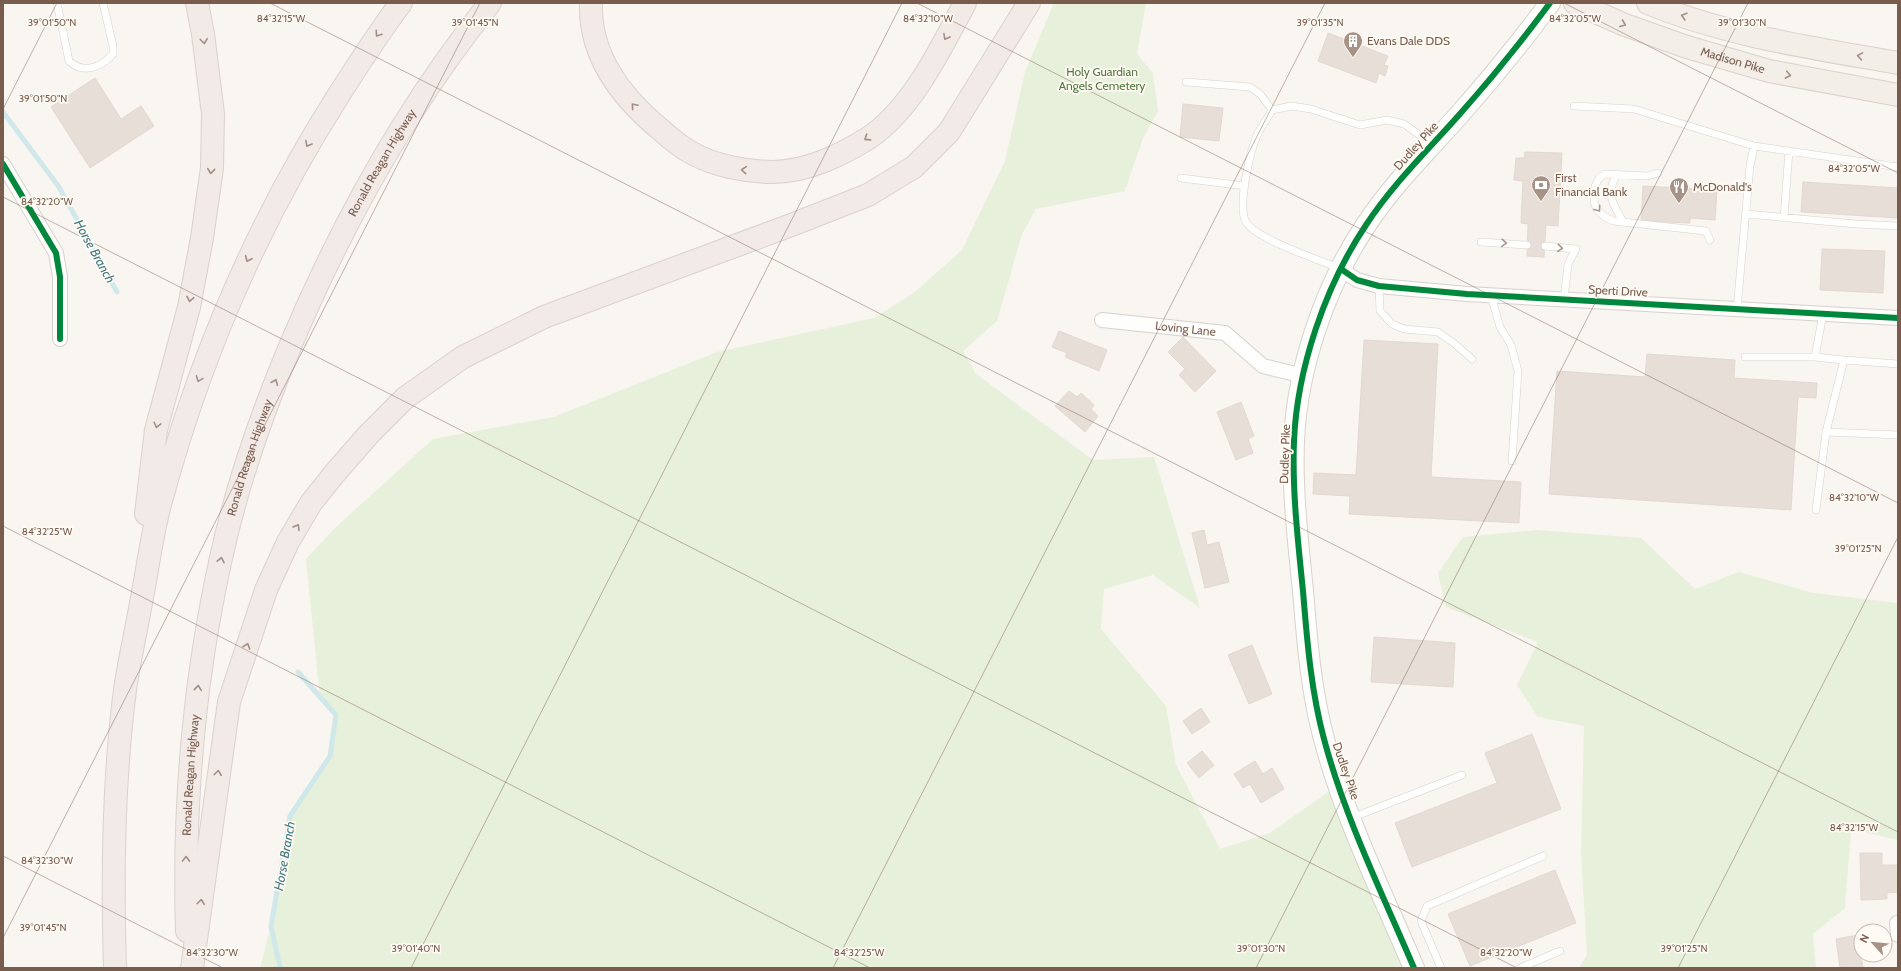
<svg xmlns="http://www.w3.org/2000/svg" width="1901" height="971" font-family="Cabin,sans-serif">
  <rect width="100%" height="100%" fill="#f9f5f0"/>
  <path fill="#e7f0db" d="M 1054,3 L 1146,3 L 1137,54 L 1153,73 L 1158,111 L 1143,138 L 1125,191 L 1036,209 L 1022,234 L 997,321 L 963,351 L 976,374 L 1093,460 L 1154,457 L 1200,608 L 1153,575 L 1104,589 L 1101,629 L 1166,706 L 1176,765 L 1220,849 L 1270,833 L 1338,785 L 1414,968 L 260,968 L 271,926 L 290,816 L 330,756 L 336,715 L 320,698 L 306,559 L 336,527 L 433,439 L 554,417 L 717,352 L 874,318 L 915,292 L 962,250 L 1005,161 L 1025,72 Z
    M 1537,530 L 1641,538 L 1695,589 L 1739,572 L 1813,593 L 1898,603 L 1898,840 L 1851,829 L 1845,908 L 1813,934 L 1816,968 L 1579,968 L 1587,955 L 1581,854 L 1584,726 L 1538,717 L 1517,685 L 1538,642 L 1446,607 L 1438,573 L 1463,537 Z"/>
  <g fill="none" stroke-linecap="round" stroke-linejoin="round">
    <path stroke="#d0e8ea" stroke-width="5" d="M 3,112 L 59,187 L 117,292
      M 280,968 L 271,926 L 290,816 L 330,756 L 336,715 L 298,672"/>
  </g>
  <path fill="#e6ded7" stroke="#e2d8d2" d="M 1328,33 L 1388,56 L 1384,65 L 1388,66 L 1385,76 L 1379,73 L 1376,83 L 1318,61 Z
    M 95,78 L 121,119 L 141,106 L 154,126 L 90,168 L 51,107 Z
    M 1183,104 L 1223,108 L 1219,141 L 1180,137 Z
    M 1525,152 L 1562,153 L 1558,226 L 1546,225 L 1544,257 L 1527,256 L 1528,224 L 1521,223 L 1523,181 L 1514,180 L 1516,158 L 1524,158 Z
    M 1803,182 L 1898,188 L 1898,218 L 1801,212 Z
    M 1643,186 L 1717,190 L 1715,220 L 1690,218 L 1690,223 L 1641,221 Z
    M 1822,249 L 1885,251 L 1883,293 L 1820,290 Z
    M 1059,331 L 1107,350 L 1099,371 L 1065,357 L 1067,353 L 1052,347 Z
    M 1183,337 L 1216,371 L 1195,392 L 1179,375 L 1185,369 L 1168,352 Z
    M 1364,340 L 1438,344 L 1431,477 L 1521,482 L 1519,523 L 1349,514 L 1350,496 L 1313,494 L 1314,473 L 1356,475 Z
    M 1647,354 L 1735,360 L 1734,378 L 1817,383 L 1816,398 L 1798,397 L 1791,510 L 1549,494 L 1557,371 L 1645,377 Z
    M 1069,391 L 1077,397 L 1081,393 L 1094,405 L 1091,409 L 1098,416 L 1085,432 L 1055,406 Z
    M 1241,402 L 1254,436 L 1248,439 L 1253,453 L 1236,460 L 1217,412 Z
    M 1204,530 L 1207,545 L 1219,542 L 1229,582 L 1205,588 L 1192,533 Z
    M 1374,637 L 1455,643 L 1453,687 L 1371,682 Z
    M 1252,645 L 1272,694 L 1249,704 L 1228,655 Z
    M 1201,708 L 1210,722 L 1192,734 L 1183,721 Z
    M 1532,734 L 1561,809 L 1412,867 L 1395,823 L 1497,783 L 1485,753 Z
    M 1202,751 L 1214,765 L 1199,778 L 1187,763 Z
    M 1255,761 L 1263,774 L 1272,768 L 1284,789 L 1261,803 L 1250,784 L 1243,788 L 1234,774 Z
    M 1860,853 L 1882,853 L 1882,865 L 1898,865 L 1898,892 L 1887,893 L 1887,899 L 1861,900 Z
    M 1555,870 L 1576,923 L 1470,966 L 1448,914 Z
    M 1858,935 L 1863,968 L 1840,968 L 1836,939 Z"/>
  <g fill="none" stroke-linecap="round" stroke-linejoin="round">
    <g stroke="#d7d1cb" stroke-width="8">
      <path id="lane" d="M 57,3 L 69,61 C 83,74 101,68 113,54 L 113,46 L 103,3
        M 1186,82 L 1250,87 L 1260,94 L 1272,110
        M 1574,106 L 1634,109 L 1754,146 L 1898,167
        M 1658,173 L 1648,176 L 1605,174 L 1599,178 L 1595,186 L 1594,202 L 1597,210 L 1605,217 L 1613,221 L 1706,231 L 1710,240
        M 1617,174 C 1605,195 1613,203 1623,222
        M 1181,178 L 1245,186
        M 1746,214 L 1856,224 L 1898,226
        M 1784,217 L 1789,151
        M 1481,242 L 1527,245
        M 1545,246 L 1576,249 L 1568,264 L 1564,299
        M 1339,268 C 1319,260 1256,239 1246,222 C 1237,207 1250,150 1258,133 C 1262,125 1268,118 1272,110 L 1291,106 L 1311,109 L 1360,125 L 1387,120 L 1404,124 L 1431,143
        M 1379,286 L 1380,311 L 1392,324 L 1404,329 L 1438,332 L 1455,344 L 1472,359
        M 1491,295 L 1500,327 L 1511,345 L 1518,371 L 1512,461
        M 1737,309 L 1750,166 L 1754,146
        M 1745,357 L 1815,357 L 1844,360
        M 1815,357 L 1823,314
        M 1898,364 L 1844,360 L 1826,432 L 1898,435
        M 1816,510 L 1826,432
        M 1351,818 L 1462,775
        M 1441,968 L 1421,921 L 1427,906 L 1543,856
        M 1520,968 L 1560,951"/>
    </g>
    <g stroke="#d7d1cb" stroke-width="16">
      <g id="street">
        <path d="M 3,164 L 56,253 L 60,277 L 60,339"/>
        <path d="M 1341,269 L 1357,280 L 1379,286 L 1467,294 L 1898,318"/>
        <path id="s1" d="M 1102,320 L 1225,333 L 1263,366 L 1304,376"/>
        <path d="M 1897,923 L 1898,935"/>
      </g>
    </g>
    <g stroke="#d9d2cb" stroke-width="22">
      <path id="secondary" d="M 1414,968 C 1382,893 1345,818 1324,739 C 1311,691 1307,640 1303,591 C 1298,541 1292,491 1294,441 C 1297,369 1325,286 1366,225 C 1392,185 1427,151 1459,115 C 1491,79 1521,42 1550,3"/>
    </g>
    <g stroke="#dad1cc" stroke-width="24">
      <g id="primary">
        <path id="s2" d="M 1575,3 L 1625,25 L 1687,47 L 1769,71 L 1898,95"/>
        <path d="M 1648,3 C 1727,36 1814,48 1898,63"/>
      </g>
    </g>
    <g stroke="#dad1cc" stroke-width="24">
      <g id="highway">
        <path d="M 591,3 C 589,56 622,98 661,130 C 670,138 679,146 690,152 C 714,166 747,172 774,172 C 808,171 839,156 867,139 C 911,111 941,48 965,3"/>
        <path d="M 146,514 L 156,430 L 189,307 L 202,238 L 212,168 L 213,114 L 203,34 L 197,3"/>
        <path id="s3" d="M 187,931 C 183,805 194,680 221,558 C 237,484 262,413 291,344 C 343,221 407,106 490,3"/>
        <path d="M 115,968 C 112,875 113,782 125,690 C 129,661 136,632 141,603 C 148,568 152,531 162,497 C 201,354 260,218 340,93 C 360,62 379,32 401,3"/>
        <path d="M 192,968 L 229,702 L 266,590 L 288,542 L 311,503 L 335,473 L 369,434 L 405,398 L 463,357 L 544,317 L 794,224 L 868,195 L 914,167 L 949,132 L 1029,3"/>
      </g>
    </g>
    <use href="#lane" stroke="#fefefd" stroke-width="7"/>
    <use href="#street" stroke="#fefefd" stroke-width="14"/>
    <use href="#secondary" stroke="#fefefd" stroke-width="20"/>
    <use href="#primary" stroke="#f3eee8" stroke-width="22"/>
    <use href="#highway" stroke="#f2eae7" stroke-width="22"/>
    <g stroke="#fffaf3" stroke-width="8">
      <path id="cycleway" d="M 3,164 L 56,253 L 60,277 L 60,339
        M 1341,269 L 1357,280 L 1379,286 L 1467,294 L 1898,318
        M 1414,968 C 1382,893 1345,818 1324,739 C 1311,691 1307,640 1303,591 C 1298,541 1292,491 1294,441 C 1297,369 1325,286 1366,225 C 1392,185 1427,151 1459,115 C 1491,79 1521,42 1550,3"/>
    </g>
    <use href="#cycleway" stroke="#00873e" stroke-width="6"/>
  </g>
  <defs><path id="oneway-chevron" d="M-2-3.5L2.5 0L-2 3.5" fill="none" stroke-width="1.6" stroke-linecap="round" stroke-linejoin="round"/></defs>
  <g stroke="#a48f83">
    <use href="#oneway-chevron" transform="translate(1684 16) rotate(-163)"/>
    <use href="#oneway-chevron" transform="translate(1623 24) rotate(22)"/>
    <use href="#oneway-chevron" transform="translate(1860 56) rotate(-170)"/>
    <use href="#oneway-chevron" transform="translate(1788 75) rotate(11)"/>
  </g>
  <g stroke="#a48e83">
    <use href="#oneway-chevron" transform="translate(378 34) rotate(124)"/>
    <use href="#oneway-chevron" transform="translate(946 37) rotate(119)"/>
    <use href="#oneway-chevron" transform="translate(204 41) rotate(83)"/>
    <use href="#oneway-chevron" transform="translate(634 106) rotate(-130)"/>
    <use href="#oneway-chevron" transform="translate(867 138) rotate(147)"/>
    <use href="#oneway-chevron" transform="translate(308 144) rotate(119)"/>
    <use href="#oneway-chevron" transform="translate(744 170) rotate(-175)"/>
    <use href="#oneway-chevron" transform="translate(211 171) rotate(96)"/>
    <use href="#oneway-chevron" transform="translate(248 259) rotate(115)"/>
    <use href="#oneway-chevron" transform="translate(190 299) rotate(101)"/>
    <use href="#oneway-chevron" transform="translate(199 379) rotate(111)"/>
    <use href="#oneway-chevron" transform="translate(275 382) rotate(-67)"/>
    <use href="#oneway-chevron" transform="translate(157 425) rotate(104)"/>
    <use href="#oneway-chevron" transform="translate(297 527) rotate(-59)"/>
    <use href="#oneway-chevron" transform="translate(221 560) rotate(-78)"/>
    <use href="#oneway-chevron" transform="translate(247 646) rotate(-71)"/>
    <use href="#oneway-chevron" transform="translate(198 688) rotate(-84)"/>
    <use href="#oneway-chevron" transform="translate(218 773) rotate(-83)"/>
    <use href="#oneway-chevron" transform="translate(186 859) rotate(-89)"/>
    <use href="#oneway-chevron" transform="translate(201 902) rotate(-83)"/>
  </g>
  <g stroke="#a8958b">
    <use href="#oneway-chevron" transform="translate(1598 209) rotate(54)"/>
    <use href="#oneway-chevron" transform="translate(1504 243) rotate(4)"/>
    <use href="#oneway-chevron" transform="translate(1560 248) rotate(5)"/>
  </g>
  <path fill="none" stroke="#7a5c4d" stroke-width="1" stroke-opacity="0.45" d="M 270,3 L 1898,832M 917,3 L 1898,503M 1564,3 L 1898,173M 3,109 L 57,3M 3,197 L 1517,968M 3,526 L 870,968M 3,856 L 223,968M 3,938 L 480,3M 411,968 L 902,3M 833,968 L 1325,3M 1256,968 L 1748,3M 1678,968 L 1898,537"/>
  <defs>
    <g id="building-pin" transform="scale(1)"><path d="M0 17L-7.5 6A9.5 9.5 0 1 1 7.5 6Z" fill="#a69286" stroke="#fffaf3"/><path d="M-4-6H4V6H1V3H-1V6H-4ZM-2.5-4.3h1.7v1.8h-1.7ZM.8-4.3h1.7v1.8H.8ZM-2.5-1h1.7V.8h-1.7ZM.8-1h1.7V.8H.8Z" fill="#fff"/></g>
    <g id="bank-pin" transform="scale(1)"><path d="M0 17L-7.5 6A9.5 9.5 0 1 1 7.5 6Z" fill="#a69286" stroke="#fffaf3"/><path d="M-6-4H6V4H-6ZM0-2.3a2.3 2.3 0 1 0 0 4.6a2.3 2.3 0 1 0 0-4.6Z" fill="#fff"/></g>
    <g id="restaurant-pin" transform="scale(1)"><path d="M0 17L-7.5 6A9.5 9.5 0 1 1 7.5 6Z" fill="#a69286" stroke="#fffaf3"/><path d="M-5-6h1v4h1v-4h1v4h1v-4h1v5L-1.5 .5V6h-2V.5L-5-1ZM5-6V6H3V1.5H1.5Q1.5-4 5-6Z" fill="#fff"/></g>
  </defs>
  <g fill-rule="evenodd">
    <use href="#building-pin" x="1353" y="41"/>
    <use href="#bank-pin" x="1541" y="185"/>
    <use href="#restaurant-pin" x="1679" y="187"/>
  </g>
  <g text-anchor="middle" stroke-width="3.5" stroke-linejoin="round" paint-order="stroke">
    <g font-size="12" fill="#7a5c4d" stroke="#fffaf3" text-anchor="start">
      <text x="1367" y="45">Evans Dale DDS</text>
      <text x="1555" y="182">First<tspan x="1555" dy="14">Financial Bank</tspan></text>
      <text x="1693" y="191">McDonald's</text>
    </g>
    <g font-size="12" fill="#7a5c4d" stroke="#fffaf3">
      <text dy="4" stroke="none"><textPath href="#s2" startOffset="168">Madison Pike</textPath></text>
      <text transform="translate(1416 146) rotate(-48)" y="4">Dudley Pike</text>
      <text dy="4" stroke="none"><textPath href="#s3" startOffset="804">Ronald Reagan Highway</textPath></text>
      <text transform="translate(1618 291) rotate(3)" y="4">Sperti Drive</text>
      <text dy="4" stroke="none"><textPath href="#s1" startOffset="84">Loving Lane</textPath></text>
      <text transform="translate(1285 454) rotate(-88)" y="4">Dudley Pike</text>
      <text dy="4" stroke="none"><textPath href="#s3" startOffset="480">Ronald Reagan Highway</textPath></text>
      <text transform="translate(1346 771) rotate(71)" y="4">Dudley Pike</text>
      <text dy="4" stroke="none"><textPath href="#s3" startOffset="156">Ronald Reagan Highway</textPath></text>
    </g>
    <g font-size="12" fill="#537a41" stroke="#fffaf3">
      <text x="1102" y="76">Holy Guardian<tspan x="1102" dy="14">Angels Cemetery</tspan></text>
    </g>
    <g font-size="13" font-style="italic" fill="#437c86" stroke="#fffaf3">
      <text transform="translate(95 251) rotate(61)" y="5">Horse Branch</text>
      <text transform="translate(284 856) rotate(-80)" y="5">Horse Branch</text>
    </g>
  </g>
  <g font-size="10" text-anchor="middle" fill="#7a5c4d" stroke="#fffaf3" stroke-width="3.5" stroke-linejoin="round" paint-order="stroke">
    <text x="1575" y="22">84°32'05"W</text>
    <text x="281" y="22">84°32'15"W</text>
    <text x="928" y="22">84°32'10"W</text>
    <text x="52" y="26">39°01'50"N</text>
    <text x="475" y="26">39°01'45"N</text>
    <text x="1320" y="26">39°01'35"N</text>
    <text x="1742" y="26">39°01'30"N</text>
    <text x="43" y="102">39°01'50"N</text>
    <text x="1854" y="172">84°32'05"W</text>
    <text x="47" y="205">84°32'20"W</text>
    <text x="1854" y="501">84°32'10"W</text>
    <text x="47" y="535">84°32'25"W</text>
    <text x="1858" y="552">39°01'25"N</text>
    <text x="1854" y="831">84°32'15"W</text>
    <text x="47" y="864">84°32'30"W</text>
    <text x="43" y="931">39°01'45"N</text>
    <text x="416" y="952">39°01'40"N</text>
    <text x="1261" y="952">39°01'30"N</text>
    <text x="1684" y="952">39°01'25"N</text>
    <text x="212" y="956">84°32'30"W</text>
    <text x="859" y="956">84°32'25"W</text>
    <text x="1506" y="956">84°32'20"W</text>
  </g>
  <rect width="1901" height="971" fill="none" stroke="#7a5c4d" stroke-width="8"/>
  <g transform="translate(1873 943) rotate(297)"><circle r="19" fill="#fffaf3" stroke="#cabbb1"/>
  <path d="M0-3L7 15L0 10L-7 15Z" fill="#a69286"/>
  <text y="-6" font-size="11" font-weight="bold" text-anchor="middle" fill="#7a5c4d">N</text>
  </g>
</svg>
